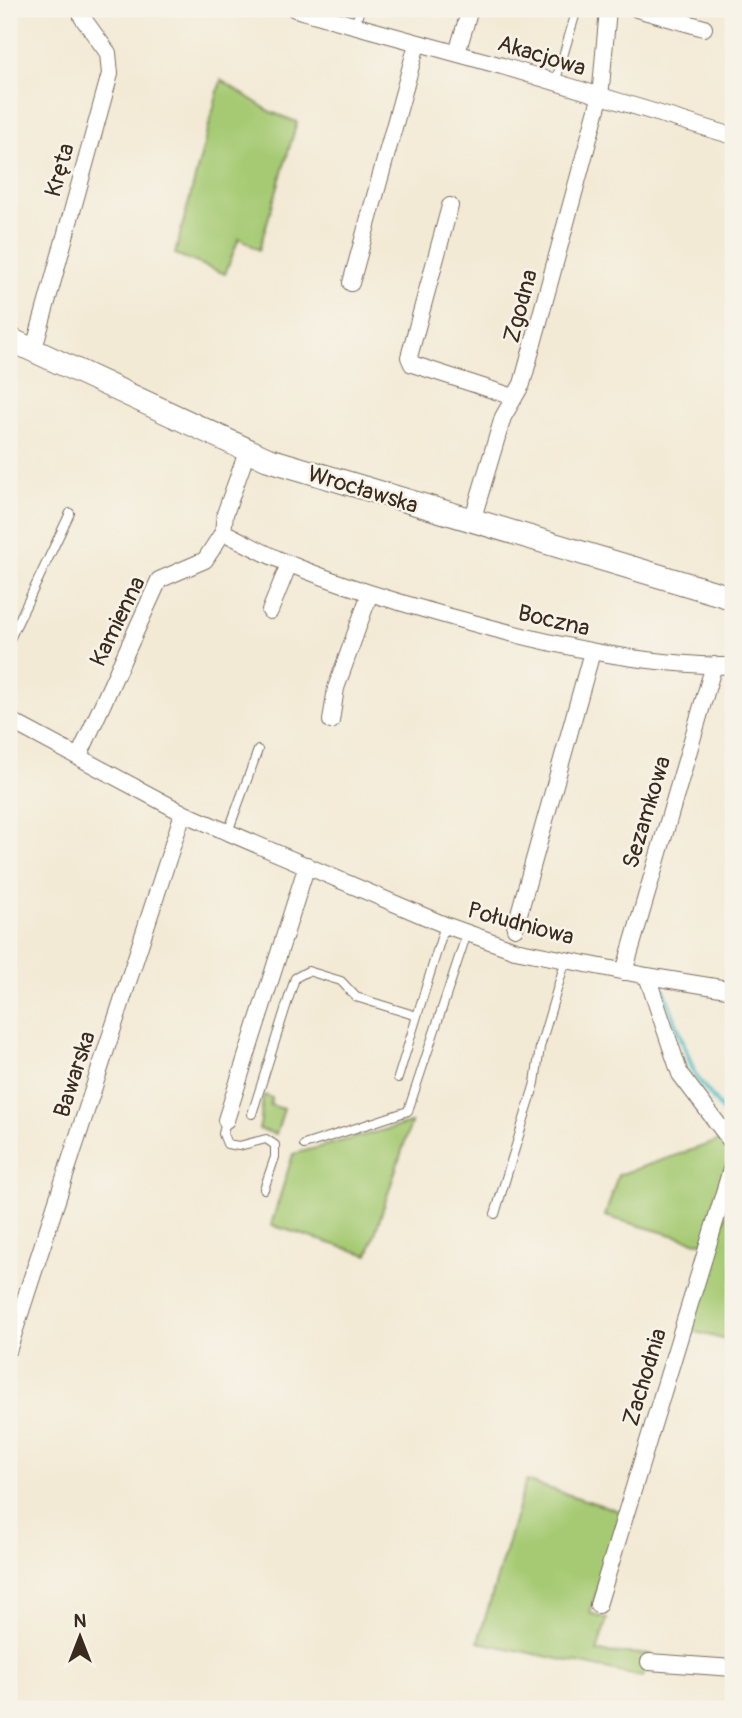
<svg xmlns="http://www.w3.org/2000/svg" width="742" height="1718" font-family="Pangolin,sans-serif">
  <rect width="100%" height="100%" fill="#f7f3e8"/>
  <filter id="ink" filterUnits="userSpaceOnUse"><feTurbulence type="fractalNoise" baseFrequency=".0143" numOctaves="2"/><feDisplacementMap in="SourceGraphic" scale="14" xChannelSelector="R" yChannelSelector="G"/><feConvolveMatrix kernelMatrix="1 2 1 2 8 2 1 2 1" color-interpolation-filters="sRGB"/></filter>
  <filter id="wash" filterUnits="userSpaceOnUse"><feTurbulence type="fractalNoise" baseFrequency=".00686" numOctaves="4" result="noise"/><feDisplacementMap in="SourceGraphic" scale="28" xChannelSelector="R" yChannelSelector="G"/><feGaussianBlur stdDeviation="1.57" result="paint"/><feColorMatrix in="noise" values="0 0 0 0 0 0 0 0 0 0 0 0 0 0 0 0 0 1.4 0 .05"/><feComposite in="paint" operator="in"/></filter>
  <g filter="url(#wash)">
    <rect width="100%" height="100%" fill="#f3ead5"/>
    <path fill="#a6ca73" stroke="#707a48" stroke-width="2" d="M 221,80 L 271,112 L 297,122 L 259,250 L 239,238 L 225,274 L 175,254 Z
      M 264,1095 L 272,1098 L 270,1105 L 284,1109 L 276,1134 L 259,1129 C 263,1117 260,1107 264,1095 Z
      M 411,1123 L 368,1255 L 271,1225 L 293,1154 Z
      M 718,1141 L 726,1145 L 729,1159 L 706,1241 L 697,1242 L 605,1216 L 618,1175 Z
      M 733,1192 L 733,1342 L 693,1331 L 690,1328 Z
      M 526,1481 L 616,1510 L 621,1515 L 590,1613 L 607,1619 L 597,1652 L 650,1654 L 643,1677 L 478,1642 Z"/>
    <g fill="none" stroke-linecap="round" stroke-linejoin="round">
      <path stroke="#52bfcb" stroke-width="4.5" d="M 664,990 L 695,1075 L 733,1124"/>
    </g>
  </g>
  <g filter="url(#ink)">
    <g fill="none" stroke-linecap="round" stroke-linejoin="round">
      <g stroke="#7b6d5e" stroke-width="10">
        <path id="lane" d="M 355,26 L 360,9
          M 555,83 L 577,9
          M 9,641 L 70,513
          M 228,832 L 258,750
          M 398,1078 L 445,925
          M 252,1114 L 295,978 L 308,971 L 341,981 L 356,997 L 417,1016
          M 226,1120 L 223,1134 L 227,1144 L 239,1146 L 266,1139 L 275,1145 L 275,1157 L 264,1189
          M 304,1145 L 408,1111 L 467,933
          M 495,1214 L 535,1083 L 540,1047 L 566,959"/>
      </g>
      <g stroke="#7b6d5e" stroke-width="18">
        <path id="street" d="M 295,9 L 502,66 L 733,136
          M 637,9 L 704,28
          M 457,53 L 470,9
          M 450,206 L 409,357 L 412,364 L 514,397
          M 351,283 L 417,44
          M 31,350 L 37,338 L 110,74 L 108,53 L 82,17 L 83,9
          M 247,452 L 225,514 L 223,532 C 242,541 261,552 280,560 C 339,585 400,603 462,620 C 551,645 640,665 733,666
          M 472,521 L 503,417 L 522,384 L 600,98 L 608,9
          M 270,611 L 289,564
          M 9,720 L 183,813 L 445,925 L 515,950 L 647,976 L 733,990
          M 331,721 L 336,688 L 370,593
          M 79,756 L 159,580 L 205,560 L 223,532
          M 515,928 L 592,652
          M 624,972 L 714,665
          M 647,976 L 680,1074 L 733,1144
          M 226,1120 L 307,865
          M 9,1348 L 183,813
          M 598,1605 L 733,1163
          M 649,1662 L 733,1668"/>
      </g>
      <g stroke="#7b6d5e" stroke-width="25">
        <path id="secondary" d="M 9,339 L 267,459 L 733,598"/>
      </g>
      <use href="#lane" stroke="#fff" stroke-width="8"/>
      <use href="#street" stroke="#fff" stroke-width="16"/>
      <use href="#secondary" stroke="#fff" stroke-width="23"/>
    </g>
  </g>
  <g text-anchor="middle" stroke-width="5" stroke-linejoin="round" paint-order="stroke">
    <g font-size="23" fill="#3b2a1e" stroke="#f7f3e8">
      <text transform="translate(542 55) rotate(17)" y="8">Akacjowa</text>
      <text transform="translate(59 170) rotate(-74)" y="8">Kręta</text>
      <text transform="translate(520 306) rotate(-75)" y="8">Zgodna</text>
      <text transform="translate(363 489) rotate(17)" y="8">Wrocławska</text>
      <text transform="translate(554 620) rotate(13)" y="8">Boczna</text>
      <text transform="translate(117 621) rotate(-64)" y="8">Kamienna</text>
      <text transform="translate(646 812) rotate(-73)" y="8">Sezamkowa</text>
      <text transform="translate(521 923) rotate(15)" y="8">Południowa</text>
      <text transform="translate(74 1074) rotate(-72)" y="8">Bawarska</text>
      <text transform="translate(644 1377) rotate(-73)" y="8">Zachodnia</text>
    </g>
  </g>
  <rect width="742" height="1718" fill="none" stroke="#f7f3e8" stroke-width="35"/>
  <g transform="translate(80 1637)" stroke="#f7f3e8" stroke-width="5" paint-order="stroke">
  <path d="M0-5L12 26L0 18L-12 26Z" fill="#3b2a1e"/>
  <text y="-10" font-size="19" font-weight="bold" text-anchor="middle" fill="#3b2a1e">N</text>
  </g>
</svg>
